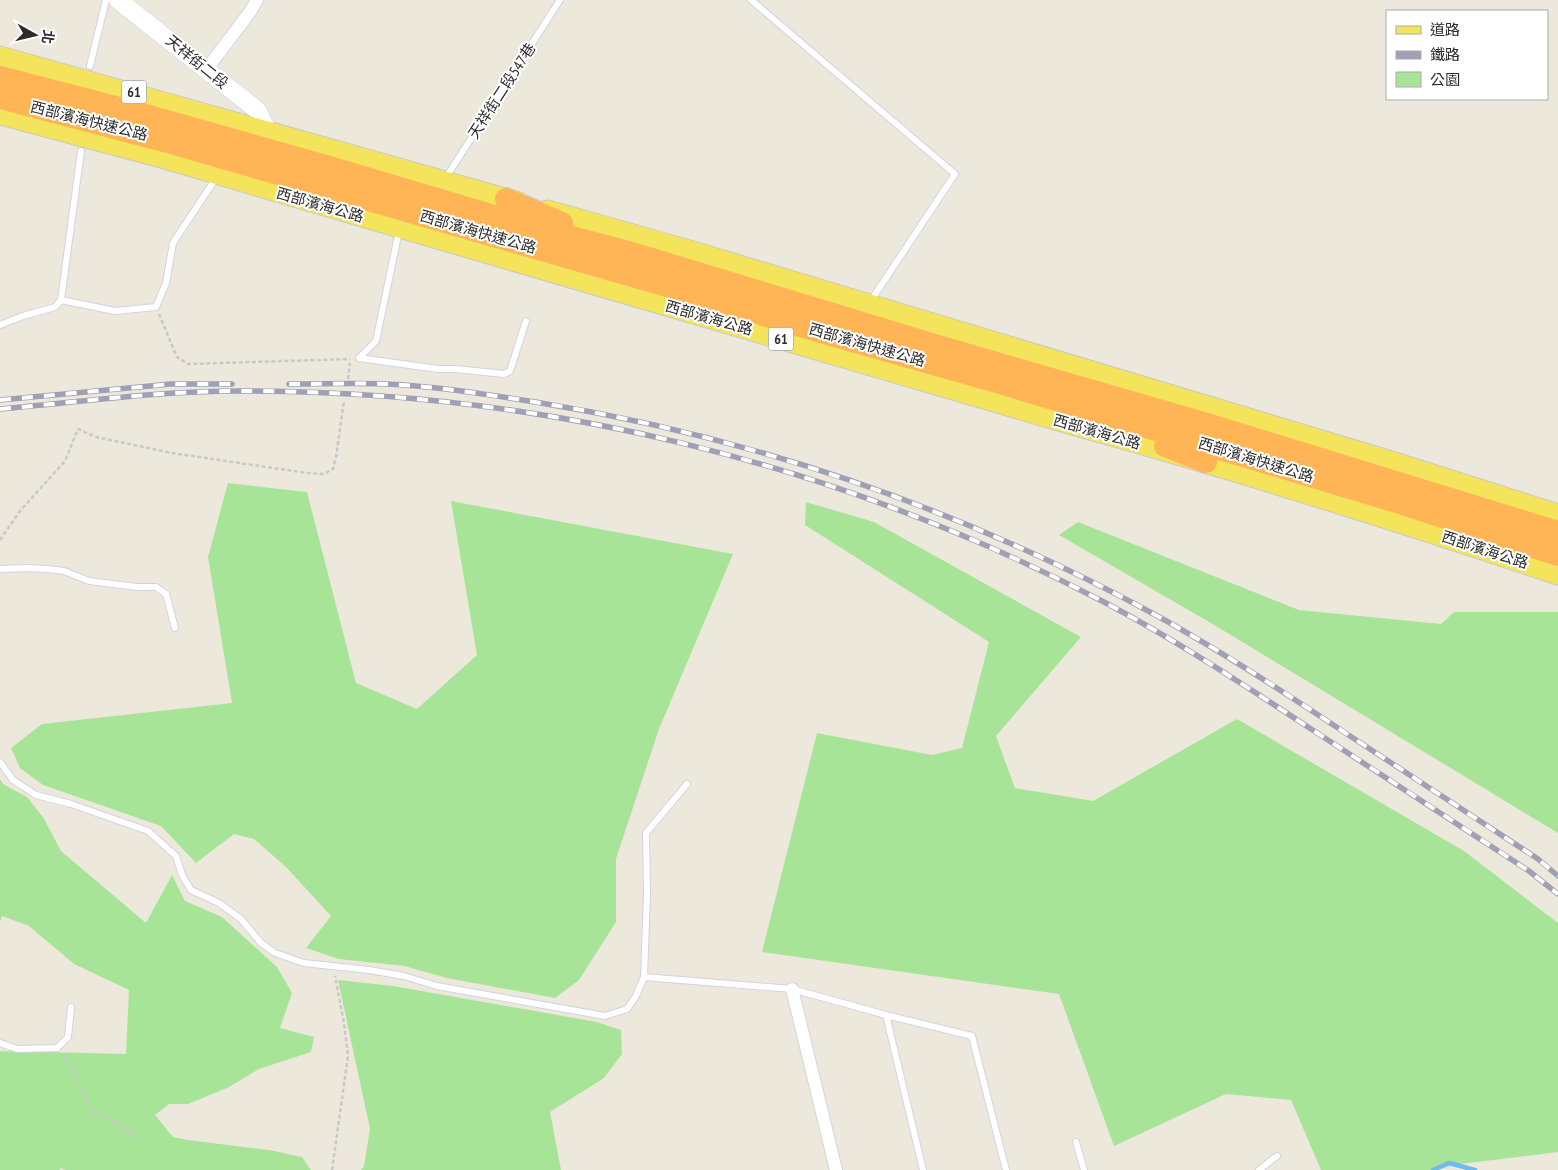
<svg xmlns="http://www.w3.org/2000/svg" width="1558" height="1170" font-family="'PT Sans Narrow','Noto Sans TC',sans-serif">
  <rect width="100%" height="100%" fill="#ede8dc"/>
  <path fill="#a8e498" d="M 228,483 L 307,492 L 356,683 L 417,709 L 477,655 L 451,501 L 733,554 L 659,729 L 616,859 L 616,922 L 579,980 L 555,998 L 447,978 L 404,966 L 339,959 L 306,948 L 331,916 L 286,867 L 254,839 L 234,834 L 196,863 L 161,826 L 43,785 L 20,768 L 11,748 L 42,724 L 232,703 L 208,557 Z
    M 806,502 L 874,522 L 1081,637 L 996,736 L 1015,788 L 1093,801 L 1237,719 L 1464,851 L 1558,923 L 1558,1152 L 1452,1165 L 1438,1170 L 1321,1170 L 1291,1100 L 1226,1094 L 1114,1146 L 1059,994 L 762,952 L 817,733 L 932,755 L 962,748 L 989,642 L 805,525 Z
    M 1078,522 L 1299,610 L 1441,624 L 1454,612 L 1558,612 L 1558,833 L 1216,626 L 1059,535 Z
    M 0,779 L 3,784 L 27,797 L 43,817 L 61,851 L 146,923 L 172,875 L 185,901 L 222,917 L 277,967 L 292,993 L 280,1028 L 314,1037 L 311,1052 L 259,1069 L 229,1087 L 188,1104 L 169,1104 L 155,1115 L 173,1137 L 188,1140 L 269,1150 L 302,1157 L 311,1170 L 65,1170 L 61,1168 L 59,1170 L 0,1170 L 0,1051 L 126,1054 L 129,990 L 74,964 L 29,926 L 2,916 L 0,922 Z
    M 338,980 L 393,986 L 597,1022 L 621,1030 L 622,1054 L 604,1078 L 550,1112 L 561,1170 L 361,1170 L 364,1166 L 370,1129 Z"/>
  <g fill="none" stroke-linecap="round" stroke-linejoin="round">
    <path stroke="#6dbcf1" stroke-width="4.5" d="M 1433,1170 L 1449,1163 L 1475,1170"/>
    <g stroke="#d1d3e4" stroke-width="8">
      <path id="lane" d="M 751,0 L 955,174 L 870,302
        M 90,66 L 106,0
        M 445,179 L 560,0
        M 61,300 L 81,151
        M 0,325 L 23,316 L 55,307 L 61,300 L 115,311 L 156,307 L 166,283 L 173,243 L 216,178
        M 359,358 L 438,369 L 456,369 L 504,374 L 510,371 L 526,321
        M 359,358 L 376,341 L 399,231
        M 0,569 L 27,568 L 47,569 L 64,571 L 89,581 L 137,587 L 156,587 L 166,594 L 175,628
        M 0,762 L 13,780 L 36,795 L 71,804 L 148,831 L 176,856 L 182,875 L 191,890 L 219,903 L 241,919 L 261,943 L 275,953 L 304,963 L 369,970 L 404,976 L 437,986 L 605,1016 L 627,1009 L 636,996 L 644,977 L 647,893 L 646,833 L 687,784
        M 644,977 L 792,989 L 886,1015 L 972,1036 L 1006,1170
        M 886,1015 L 923,1170
        M 0,1043 L 17,1049 L 57,1048 L 68,1037 L 71,1007
        M 1076,1142 L 1084,1170
        M 1259,1170 L 1277,1156"/>
    </g>
    <g stroke="#d1d3e4" stroke-width="14">
      <path id="street" d="M 206,70 L 250,12 L 257,0
        M 792,989 L 836,1170"/>
    </g>
    <g stroke="#d1d3e4" stroke-width="19">
      <path id="secondary" d="M 118,0 L 257,110 L 267,130"/>
    </g>
    <g stroke="#c8c8c8" stroke-width="21">
      <path id="primary" d="M 0,56 C 173,103 346,154 519,202
        M 0,115 L 154,156 L 1086,429 C 1245,473 1402,523 1558,575
        M 548,210 L 693,251 L 1395,462 L 1558,514"/>
    </g>
    <g stroke="#c8c8c8" stroke-width="24">
      <path id="highway" d="M 0,77 L 142,114 L 340,170 L 518,223 L 632,253 L 938,346 L 1204,423 L 1558,532
        M 0,98 L 164,141 L 670,287 L 841,338 L 993,381 L 1403,504 L 1558,555
        M 506,199 L 562,223
        M 1165,446 L 1206,462"/>
    </g>
    <path stroke="#c8c8c8" stroke-width="2.5" stroke-dasharray="4 2.5" stroke-linecap="butt" d="M 159,314 L 177,357 L 188,364 L 350,359
      M 348,379 L 350,363
      M 0,540 L 20,511 L 65,461 L 78,429 L 96,437 L 172,453 L 307,473 L 323,474 L 333,469 L 336,457 L 344,401
      M 63,1055 L 73,1069 L 91,1111 L 114,1122 L 133,1136 L 138,1135
      M 332,1170 L 348,1056 L 344,1023 L 335,976"/>
    <use href="#lane" stroke="#fff" stroke-width="6"/>
    <use href="#street" stroke="#fff" stroke-width="12"/>
    <use href="#secondary" stroke="#fff" stroke-width="18"/>
    <use href="#primary" stroke="#f3e45b" stroke-width="19"/>
    <use href="#highway" stroke="#ffb555" stroke-width="22"/>
    <g stroke="#9f9fb5" stroke-width="5.5">
      <path id="rail" d="M 289,384 C 321,384 353,383 385,384 C 437,386 490,395 541,403 C 755,438 962,510 1152,613 C 1218,649 1281,690 1344,732 C 1409,774 1473,817 1538,859 L 1558,876
        M 0,400 L 171,384 L 232,384
        M 0,409 C 79,402 159,391 239,391 C 540,390 836,462 1104,602 C 1174,639 1241,683 1308,727 C 1382,775 1456,823 1529,871 L 1558,894"/>
    </g>
    <use href="#rail" stroke="#fff" stroke-width="4" stroke-dasharray="11" stroke-linecap="butt"/>
  </g>
  <g text-anchor="middle" stroke-width="4" stroke-linejoin="round" paint-order="stroke">
    <g fill="#fff" stroke="#6b6b6b" stroke-width="1">
      <rect x="121.5" y="80.5" width="25" height="23" rx="4"/>
      <rect x="768.5" y="327.5" width="25" height="23" rx="4"/>
    </g>
    <g font-size="14" font-weight="bold" fill="#2b2b2b">
      <text x="134" y="97">61</text>
      <text x="781" y="344">61</text>
    </g>
    <g font-size="15" fill="#2b2b2b" stroke="#fff">
      <text transform="translate(197 62) rotate(39)" y="5">天祥街二段</text>
      <text transform="translate(502 91) rotate(-57)" y="5">天祥街二段547巷</text>
      <text transform="translate(89 121) rotate(14)" y="5">西部濱海快速公路</text>
      <text transform="translate(320 205) rotate(16)" y="5">西部濱海公路</text>
      <text transform="translate(478 232) rotate(16)" y="5">西部濱海快速公路</text>
      <text transform="translate(709 318) rotate(16)" y="5">西部濱海公路</text>
      <text transform="translate(867 345) rotate(16)" y="5">西部濱海快速公路</text>
      <text transform="translate(1097 432) rotate(16)" y="5">西部濱海公路</text>
      <text transform="translate(1256 460) rotate(17)" y="5">西部濱海快速公路</text>
      <text transform="translate(1485 550) rotate(18)" y="5">西部濱海公路</text>
    </g>
  </g>
  <rect x="1386" y="10" width="162" height="90" fill="#ffffff" stroke="#aaaaaa"/>
  <rect x="1396" y="26" width="25" height="8" fill="#f3e45b" stroke="#aaaaaa"/>
  <text x="1430" y="35" font-size="15" fill="#2b2b2b">道路</text>
  <rect x="1396" y="51" width="25" height="8" fill="#9f9fb5" stroke="#aaaaaa"/>
  <text x="1430" y="60" font-size="15" fill="#2b2b2b">鐵路</text>
  <rect x="1396" y="72" width="25" height="15" fill="#a8e498" stroke="#aaaaaa"/>
  <text x="1430" y="85" font-size="15" fill="#2b2b2b">公園</text>
  <g transform="translate(35 35) rotate(98)" stroke="#ffffff" stroke-width="4" paint-order="stroke">
  <path d="M0-4L9 19L0 12L-9 19Z" fill="#2b2b2b"/>
  <text y="-8" font-size="14" font-weight="bold" text-anchor="middle" fill="#2b2b2b">北</text>
  </g>
</svg>
